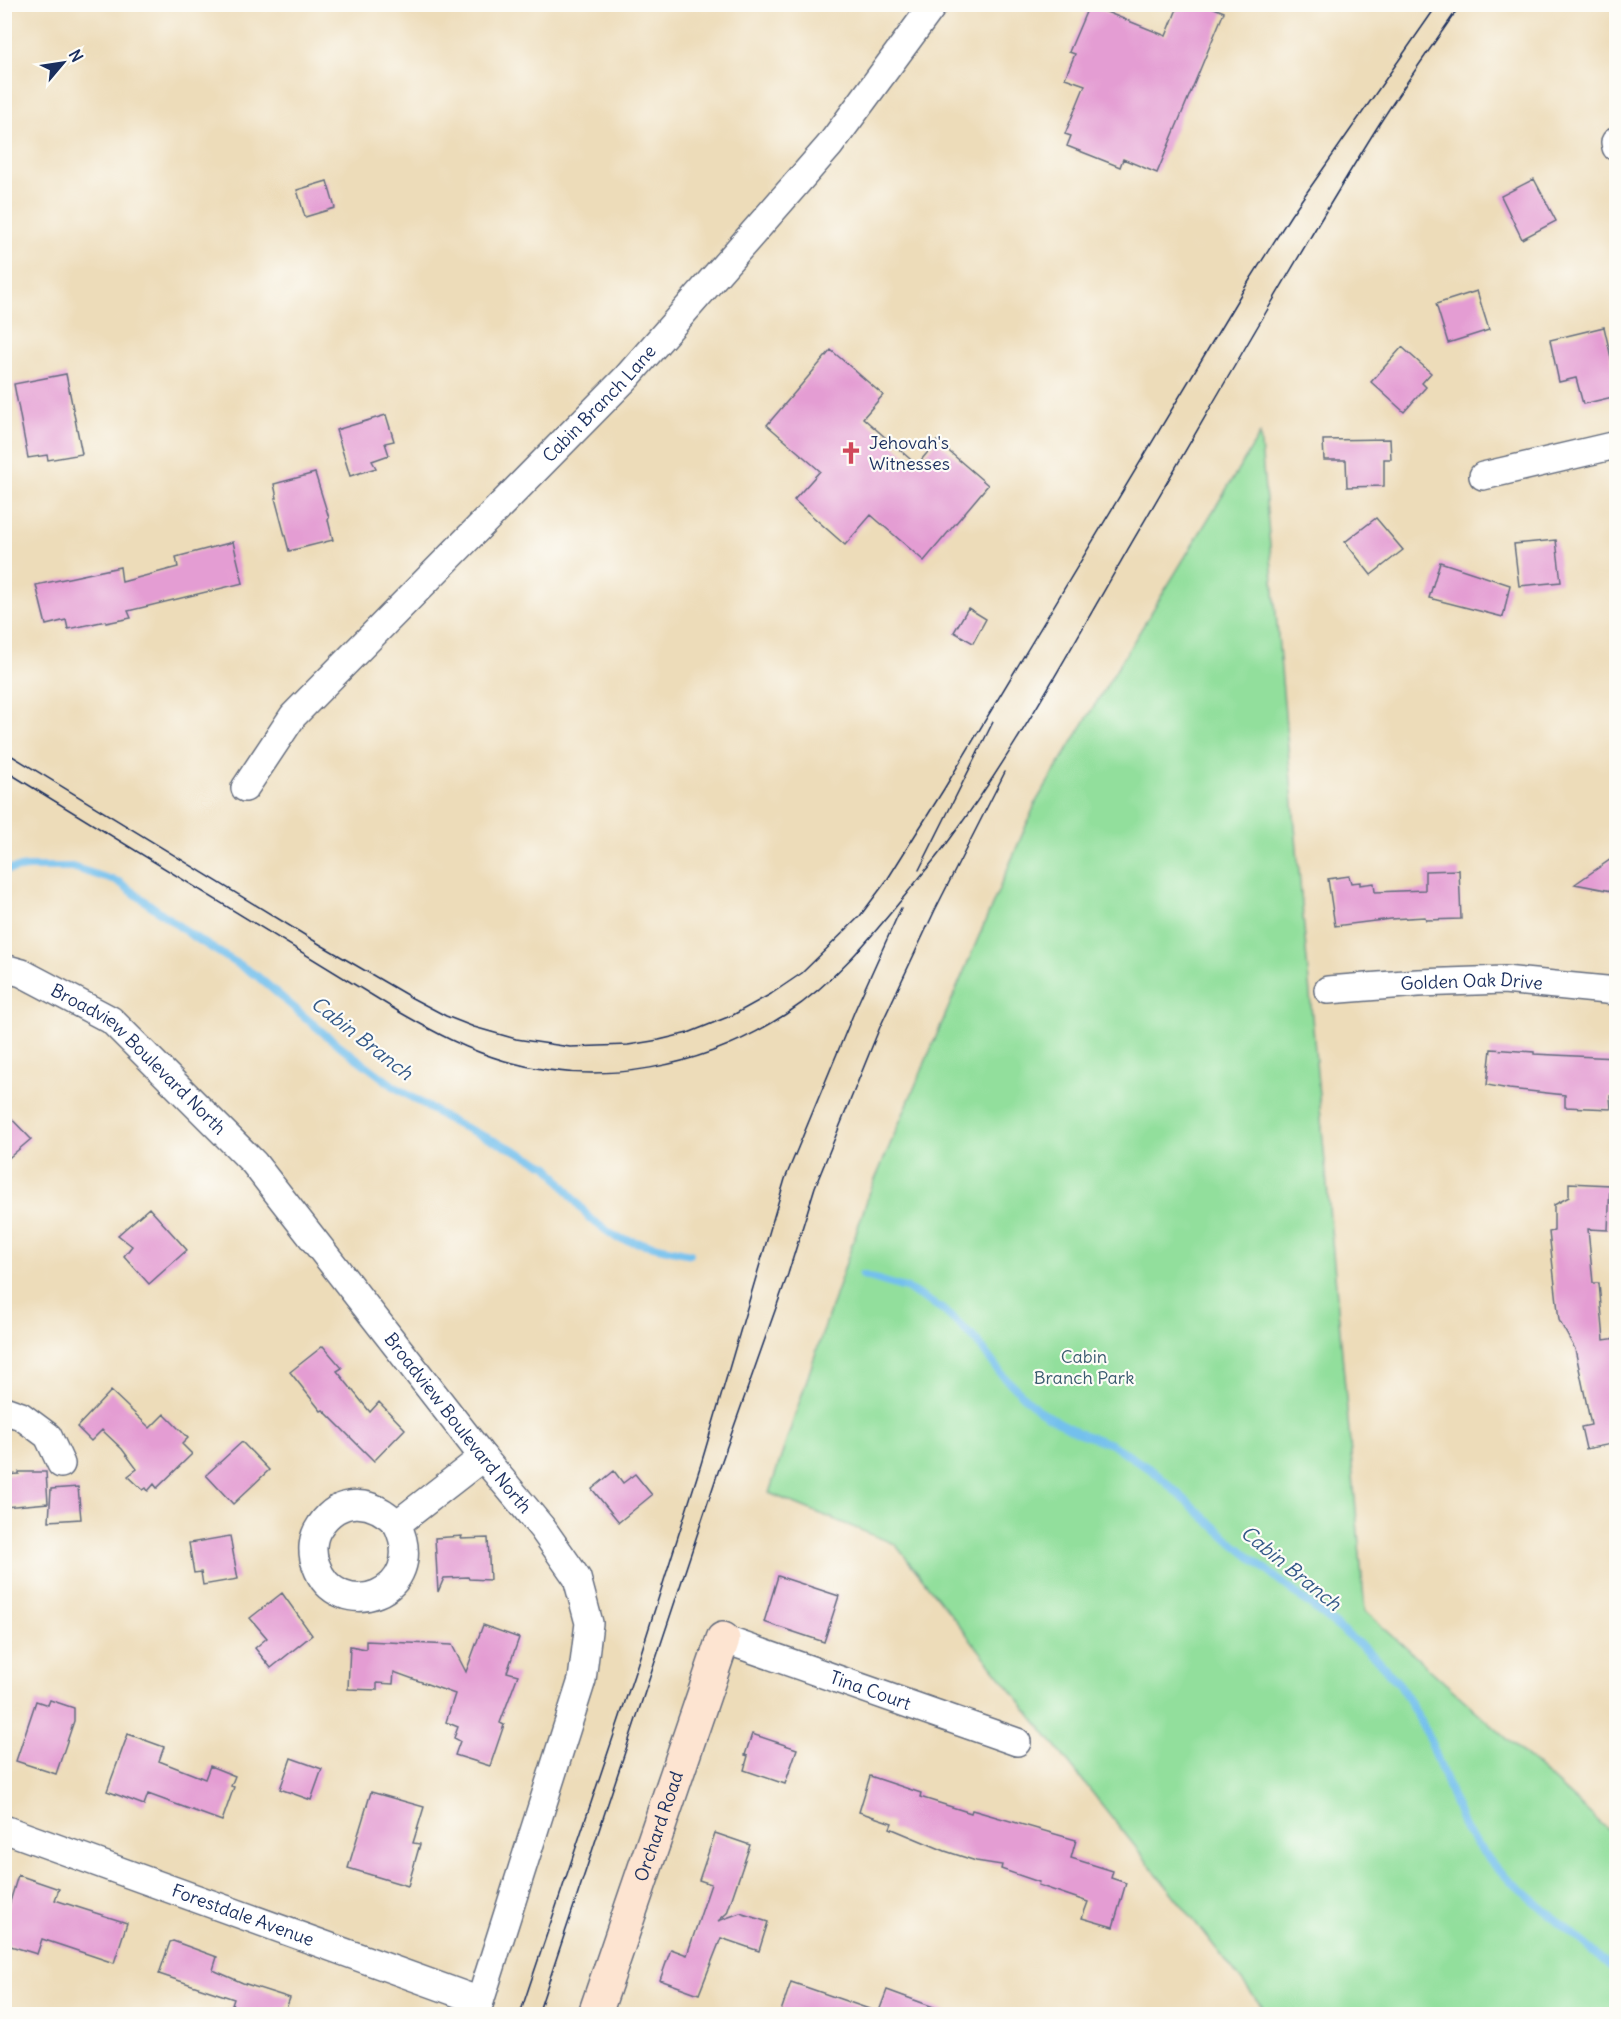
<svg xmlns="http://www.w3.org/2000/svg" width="1621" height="2019" font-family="Delius,sans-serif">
  <rect width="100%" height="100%" fill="#fdfcf7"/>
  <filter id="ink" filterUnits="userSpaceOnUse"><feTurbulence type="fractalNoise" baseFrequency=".0167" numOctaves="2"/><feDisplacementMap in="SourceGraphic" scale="12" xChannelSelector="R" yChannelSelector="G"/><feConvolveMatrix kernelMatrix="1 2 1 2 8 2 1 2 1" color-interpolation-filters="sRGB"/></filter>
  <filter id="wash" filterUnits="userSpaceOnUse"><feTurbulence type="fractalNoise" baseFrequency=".008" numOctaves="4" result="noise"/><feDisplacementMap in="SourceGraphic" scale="24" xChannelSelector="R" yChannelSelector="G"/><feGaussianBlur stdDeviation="1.35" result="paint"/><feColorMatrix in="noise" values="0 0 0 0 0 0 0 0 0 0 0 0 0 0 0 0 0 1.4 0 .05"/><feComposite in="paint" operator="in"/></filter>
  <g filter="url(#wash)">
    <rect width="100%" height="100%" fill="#eddcb9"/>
    <path fill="#92df9c" stroke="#56877d" stroke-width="1.5" d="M 1260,434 L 1365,1611 L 1616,1837 L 1616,2014 L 1268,2014 L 895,1544 L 769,1493 L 869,1194 L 1037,800 Z"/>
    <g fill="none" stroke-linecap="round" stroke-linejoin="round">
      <path stroke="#73c0ed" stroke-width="8" d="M 4,870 L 28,867 L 72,867 L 119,882 L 191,935 L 257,976 L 327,1036 L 395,1087 L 452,1122 L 517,1151 L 549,1167 L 589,1218 L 617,1238 L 690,1254
        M 862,1275 L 908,1289 L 942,1309 L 976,1340 L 1002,1375 L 1038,1410 L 1076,1432 L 1111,1444 L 1153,1471 L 1234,1544 L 1374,1656 L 1400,1685 L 1428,1735 L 1465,1830 L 1496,1868 L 1616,1971"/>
    </g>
    <g id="blocks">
      <path fill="#e49dd3" d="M 1179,4 L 1204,4 L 1224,12 L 1157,173 L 1123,159 L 1120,167 L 1067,146 L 1071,136 L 1065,134 L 1085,85 L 1065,78 L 1075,54 L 1069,52 L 1089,5 L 1166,36 Z
        M 1534,179 L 1556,221 L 1522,239 L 1501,196 Z
        M 327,181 L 335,208 L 305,217 L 297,190 Z
        M 1477,291 L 1489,330 L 1448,343 L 1436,304 Z
        M 1604,327 L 1613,366 L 1617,366 L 1617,396 L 1583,404 L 1576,378 L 1559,382 L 1550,340 Z
        M 1402,347 L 1431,373 L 1422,383 L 1426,387 L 1404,412 L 1371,382 Z
        M 831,350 L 883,395 L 863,418 L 917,465 L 937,441 L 988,485 L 924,561 L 871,515 L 845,545 L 794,500 L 820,471 L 767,425 Z
        M 66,374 L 82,454 L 48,460 L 47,455 L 28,458 L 14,384 Z
        M 386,415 L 394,441 L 385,443 L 389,455 L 372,461 L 376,468 L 350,476 L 336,430 Z
        M 1390,439 L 1391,459 L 1384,459 L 1384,486 L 1347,487 L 1346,460 L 1324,460 L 1323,440 Z
        M 315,473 L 329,518 L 328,520 L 333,540 L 289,551 L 275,498 L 277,498 L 274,484 Z
        M 1376,518 L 1403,550 L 1371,575 L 1345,542 Z
        M 1556,540 L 1561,582 L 1519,586 L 1514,544 Z
        M 233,542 L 243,583 L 128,611 L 131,618 L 106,623 L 106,621 L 68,629 L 66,620 L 46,625 L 36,585 L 120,567 L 122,582 L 178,567 L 176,557 Z
        M 1440,562 L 1510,585 L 1503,617 L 1429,598 Z
        M 968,608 L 986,619 L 973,643 L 954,632 Z
        M 1617,855 L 1617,892 L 1575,884 Z
        M 1459,870 L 1461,919 L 1426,920 L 1425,917 L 1391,919 L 1335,926 L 1328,879 L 1349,876 L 1351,883 L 1360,882 L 1360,885 L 1374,883 L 1375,892 L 1425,890 L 1425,871 Z
        M 1491,1049 L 1534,1052 L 1534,1054 L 1616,1058 L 1614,1096 L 1610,1096 L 1611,1109 L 1565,1107 L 1565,1095 L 1509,1089 L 1487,1085 Z
        M 4,1111 L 31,1139 L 4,1162 Z
        M 1569,1183 L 1610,1185 L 1608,1230 L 1588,1229 L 1593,1283 L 1599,1283 L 1604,1340 L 1617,1338 L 1617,1443 L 1586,1449 L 1581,1427 L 1591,1425 L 1575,1349 L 1559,1320 L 1549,1232 L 1554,1231 L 1554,1205 L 1569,1197 Z
        M 149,1208 L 187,1250 L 149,1284 L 124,1256 L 132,1246 L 118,1235 Z
        M 323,1346 L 342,1368 L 337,1371 L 370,1412 L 379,1402 L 405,1429 L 374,1461 L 323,1410 L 321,1411 L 290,1372 Z
        M 111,1391 L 150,1428 L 164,1414 L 188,1438 L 182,1444 L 192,1454 L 157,1488 L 154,1484 L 148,1491 L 146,1488 L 143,1490 L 128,1476 L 137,1469 L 122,1449 L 102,1430 L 91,1441 L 77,1427 Z
        M 242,1442 L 269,1470 L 233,1504 L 206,1475 Z
        M 614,1471 L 623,1483 L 635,1474 L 652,1495 L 619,1522 L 592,1489 Z
        M 19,1472 L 46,1472 L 48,1503 L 4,1507 L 4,1475 L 19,1474 Z
        M 78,1487 L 81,1519 L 49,1521 L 51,1489 Z
        M 230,1536 L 238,1579 L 203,1585 L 201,1572 L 194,1573 L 189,1543 Z
        M 462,1536 L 461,1539 L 488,1538 L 490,1580 L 469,1579 L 468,1577 L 444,1578 L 438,1592 L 435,1538 Z
        M 778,1576 L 839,1596 L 824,1642 L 764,1622 Z
        M 282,1593 L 312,1635 L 271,1668 L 255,1648 L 267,1638 L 250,1618 Z
        M 483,1625 L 519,1638 L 507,1672 L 518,1675 L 500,1723 L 504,1725 L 490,1766 L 455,1755 L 460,1741 L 454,1738 L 458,1727 L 446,1722 L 455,1694 L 394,1672 L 393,1684 L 377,1683 L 377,1690 L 348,1689 L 350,1646 L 366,1649 L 366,1641 L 452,1645 L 466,1672 Z
        M 50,1700 L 74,1708 L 74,1721 L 56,1774 L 16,1761 L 36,1701 L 48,1705 Z
        M 128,1734 L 164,1747 L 159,1761 L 205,1779 L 210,1766 L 235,1776 L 231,1786 L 234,1787 L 222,1821 L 148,1794 L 144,1805 L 107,1791 Z
        M 752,1734 L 797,1749 L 785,1784 L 744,1770 L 748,1756 L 745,1755 Z
        M 291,1758 L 322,1769 L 311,1800 L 280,1789 Z
        M 870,1776 L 921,1793 L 920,1797 L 971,1813 L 972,1810 L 1076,1840 L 1071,1858 L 1113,1871 L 1111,1878 L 1126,1883 L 1113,1927 L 1082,1918 L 1088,1902 L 1038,1885 L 1039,1882 L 1001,1869 L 1002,1865 L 976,1861 L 945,1851 L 890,1828 L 892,1823 L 859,1812 Z
        M 371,1792 L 424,1807 L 413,1843 L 420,1844 L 408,1886 L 348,1868 Z
        M 715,1833 L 750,1845 L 727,1913 L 718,1921 L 740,1913 L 768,1922 L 759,1951 L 721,1938 L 699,1994 L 660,1980 L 671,1949 L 687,1955 L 688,1952 L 711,1884 L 699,1880 Z
        M 18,1875 L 59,1889 L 55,1900 L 127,1923 L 114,1963 L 42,1939 L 37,1954 L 4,1944 L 4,1922 Z
        M 173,1941 L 217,1957 L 213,1970 L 243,1983 L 290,1998 L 284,2014 L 229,2014 L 234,1999 L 159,1974 L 170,1942 Z
        M 791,1982 L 875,2011 L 874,2014 L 780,2014 Z
        M 887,1990 L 947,2012 L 946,2014 L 878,2014 Z"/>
    </g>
  </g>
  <g filter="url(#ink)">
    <use href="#blocks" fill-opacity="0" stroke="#646c7e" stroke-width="1.5"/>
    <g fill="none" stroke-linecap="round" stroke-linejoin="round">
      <g stroke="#646c7e" stroke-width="30">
        <g id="street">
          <path d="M 1615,142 L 1616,147"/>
          <path d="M 1483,476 L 1616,445"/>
          <path id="s1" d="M 245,788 L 293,716 L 627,377 L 830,145 L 934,4"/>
          <path id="s2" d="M 4,968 L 22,973 L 111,1020 L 254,1163 L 483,1457 L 542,1528 L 577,1578 L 589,1623 L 582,1680 L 476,2014"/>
          <path id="s3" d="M 1328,990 L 1418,983 L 1504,980 L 1616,991"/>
          <path d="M 4,1410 L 21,1416 L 48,1436 L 61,1464"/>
          <path d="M 397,1524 C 431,1594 337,1626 316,1565 C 311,1553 312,1537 320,1526 C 341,1495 374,1500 397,1524 L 483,1457"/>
          <path id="s4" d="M 723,1639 L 1017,1742"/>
          <path id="s5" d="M 4,1829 L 480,2001"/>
        </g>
      </g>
      <g stroke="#646c7e" stroke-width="36">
        <g id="secondary">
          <path id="s6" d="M 595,2014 L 723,1639"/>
        </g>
      </g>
      <use href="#street" stroke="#fff" stroke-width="27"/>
      <use href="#secondary" stroke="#fde4d1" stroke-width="33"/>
      <path stroke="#1b2f5e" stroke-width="1.5" d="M 4,751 L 321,945 L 412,998 L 446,1016 L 474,1027 L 516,1039 L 570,1047 L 628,1045 L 659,1040 L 688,1033 L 733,1015 L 771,994 L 802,973 L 860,916 L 887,880 L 944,789 L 1244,289 L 1291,215 L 1438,4
        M 4,770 L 401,1013 C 434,1032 467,1050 505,1061 C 600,1088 704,1068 786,1014 C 834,983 872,936 907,893 C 922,874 939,855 953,835 C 1019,745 1072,646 1128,549 C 1211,408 1291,265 1378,126 C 1404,85 1433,45 1461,4
        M 919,870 L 993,722
        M 520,2014 L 634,1675 L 701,1464 L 785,1179 L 855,1010 L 901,908
        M 538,2014 L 719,1469 L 788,1274 L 815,1187 L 880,1027 L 935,910 L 1005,772"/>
    </g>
  </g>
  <defs>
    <g id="church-bare" transform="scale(1.8)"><path d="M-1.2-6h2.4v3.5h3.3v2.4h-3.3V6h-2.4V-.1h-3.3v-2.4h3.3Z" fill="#d1495b" stroke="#fdfcf7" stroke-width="2.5" paint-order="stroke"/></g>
  </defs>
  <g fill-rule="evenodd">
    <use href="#church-bare" x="851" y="453"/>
  </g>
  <g text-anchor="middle" stroke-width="4.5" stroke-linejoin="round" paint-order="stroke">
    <g font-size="18" fill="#1b2f5e" stroke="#fdfcf7">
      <text dy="6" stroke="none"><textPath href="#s1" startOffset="524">Cabin Branch Lane</textPath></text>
      <text dy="6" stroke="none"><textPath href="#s3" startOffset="144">Golden Oak Drive</textPath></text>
      <text dy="6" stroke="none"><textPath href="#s2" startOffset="165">Broadview Boulevard North</textPath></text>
      <text dy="6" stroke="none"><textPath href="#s2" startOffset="652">Broadview Boulevard North</textPath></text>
      <text dy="6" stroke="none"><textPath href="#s4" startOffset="156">Tina Court</textPath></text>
      <text dy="6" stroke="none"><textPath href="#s6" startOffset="198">Orchard Road</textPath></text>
      <text dy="6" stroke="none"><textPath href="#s5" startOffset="254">Forestdale Avenue</textPath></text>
    </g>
    <g font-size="18" fill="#1b2f5e" stroke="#fdfcf7" text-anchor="start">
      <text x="869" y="449">Jehovah's<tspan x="869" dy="21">Witnesses</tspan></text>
    </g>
    <g font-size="18" fill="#395b6e" stroke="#fdfcf7">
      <text x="1084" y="1363">Cabin<tspan x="1084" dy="21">Branch Park</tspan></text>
    </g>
    <g font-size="20" font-style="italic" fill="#355a89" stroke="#fdfcf7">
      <text transform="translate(362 1038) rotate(38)" y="7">Cabin Branch</text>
      <text transform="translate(1291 1568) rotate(39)" y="7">Cabin Branch</text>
    </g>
  </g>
  <rect width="1621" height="2019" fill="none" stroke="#fdfcf7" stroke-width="24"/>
  <g transform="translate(63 63) rotate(61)" stroke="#fdfcf7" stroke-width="4.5" paint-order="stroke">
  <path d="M0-4.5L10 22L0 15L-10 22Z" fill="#1b2f5e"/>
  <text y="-9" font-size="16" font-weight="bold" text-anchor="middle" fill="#1b2f5e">N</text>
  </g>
</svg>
